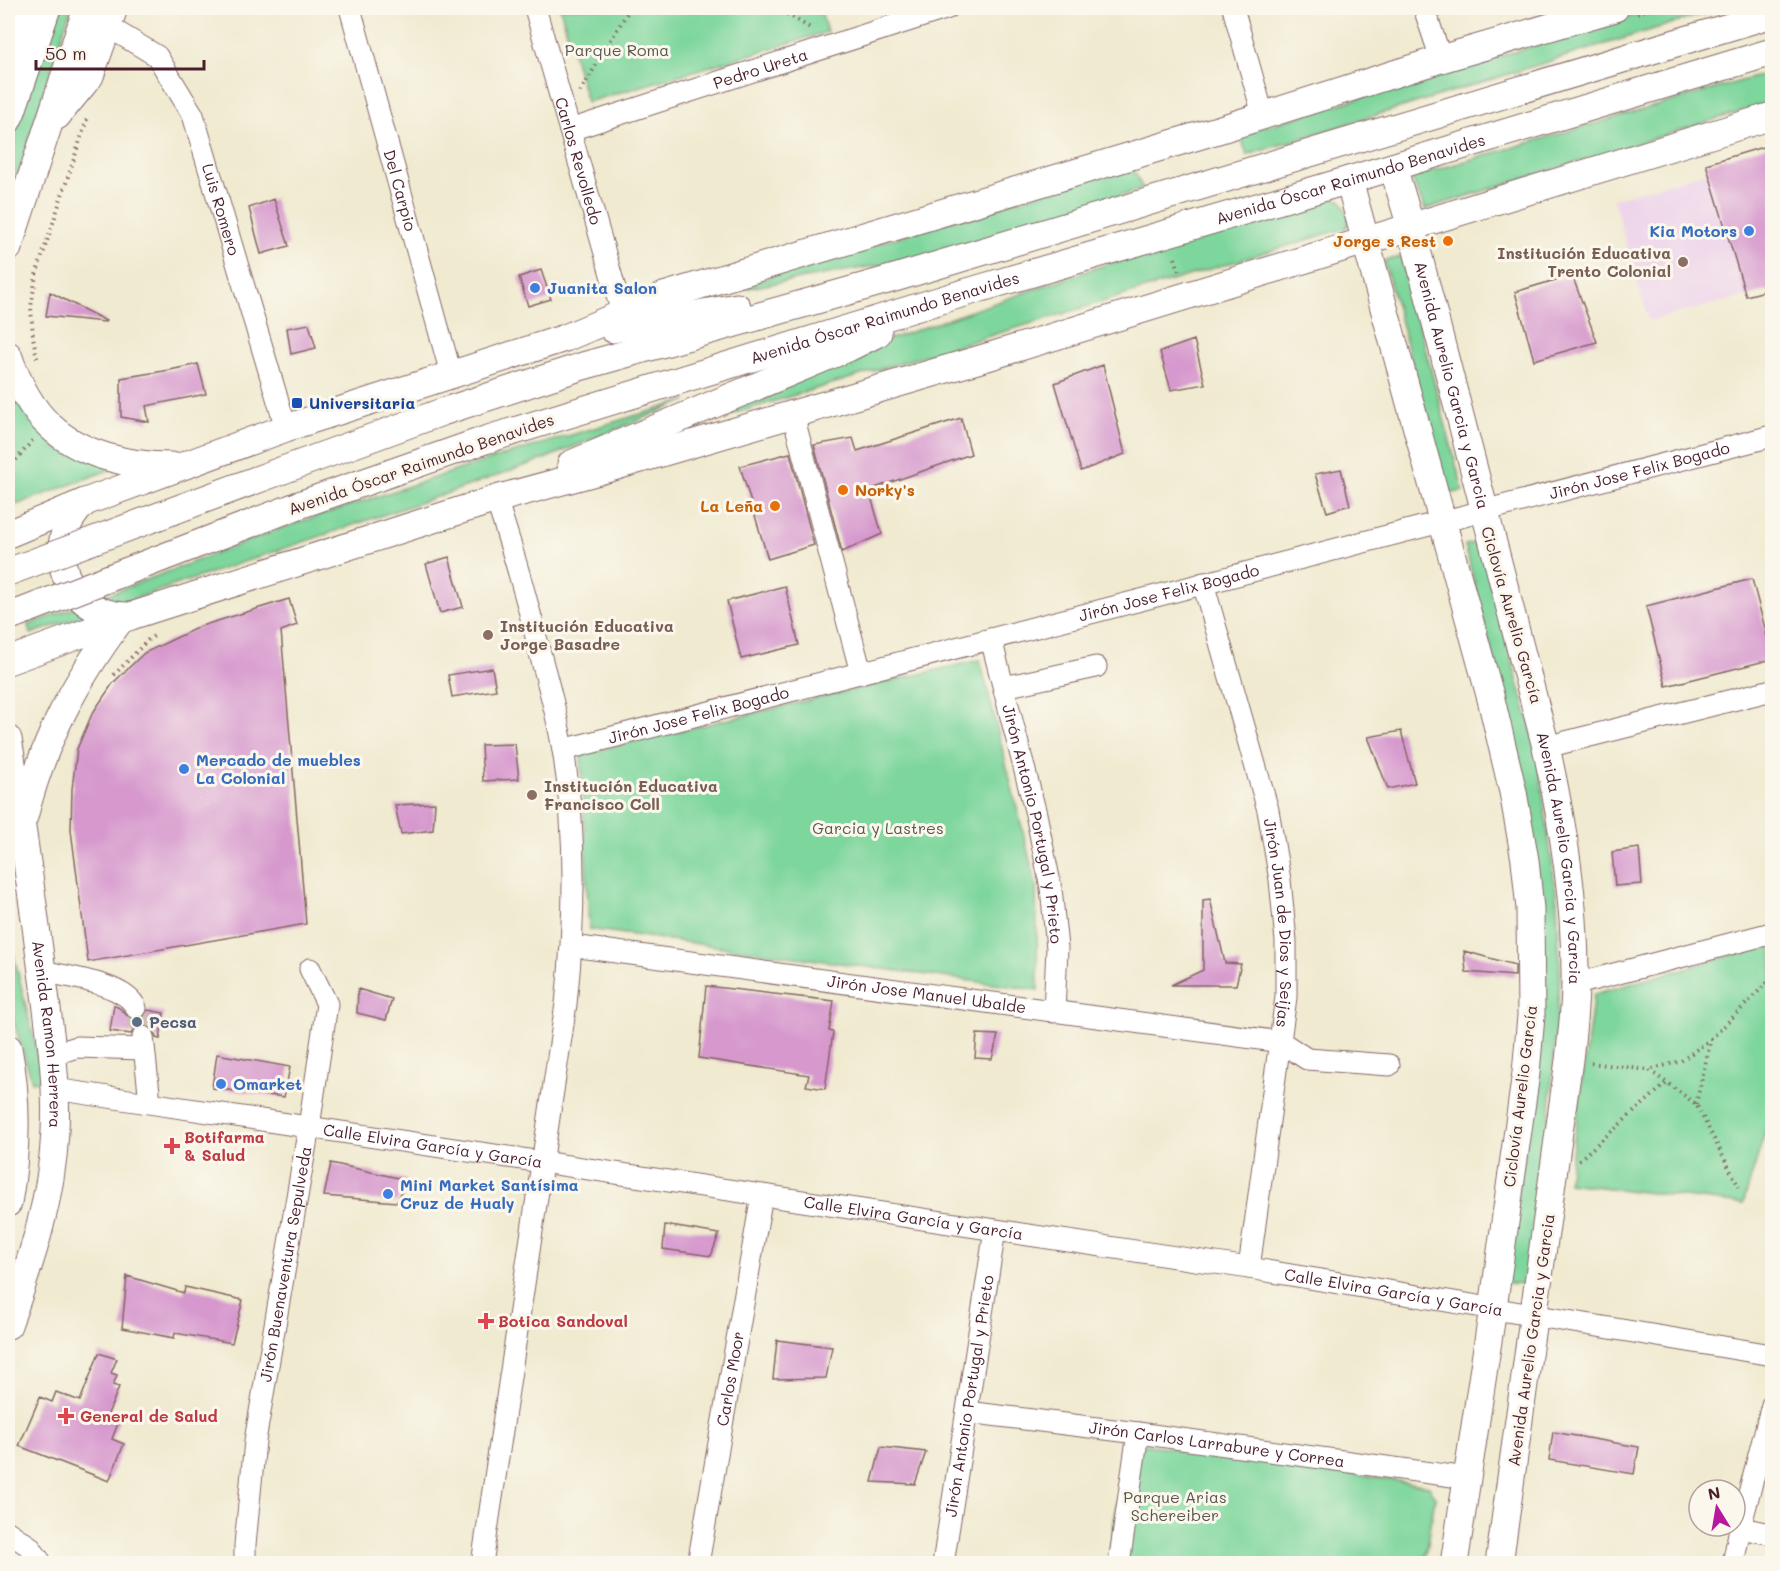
<svg xmlns="http://www.w3.org/2000/svg" width="1780" height="1571" font-family="Mali,sans-serif">
  <rect width="100%" height="100%" fill="#fbf7ec"/>
  <filter id="ink" filterUnits="userSpaceOnUse"><feTurbulence type="fractalNoise" baseFrequency=".0167" numOctaves="2"/><feDisplacementMap in="SourceGraphic" scale="12" xChannelSelector="R" yChannelSelector="G"/><feConvolveMatrix kernelMatrix="1 2 1 2 8 2 1 2 1" color-interpolation-filters="sRGB"/></filter>
  <filter id="wash" filterUnits="userSpaceOnUse"><feTurbulence type="fractalNoise" baseFrequency=".008" numOctaves="4" result="noise"/><feDisplacementMap in="SourceGraphic" scale="24" xChannelSelector="R" yChannelSelector="G"/><feGaussianBlur stdDeviation="1.35" result="paint"/><feColorMatrix in="noise" values="0 0 0 0 0 0 0 0 0 0 0 0 0 0 0 0 0 1.4 0 .05"/><feComposite in="paint" operator="in"/></filter>
  <g filter="url(#wash)">
    <rect width="100%" height="100%" fill="#f0ead0"/>
    <path fill="#ecd1ea" d="M 1708,172 L 1746,296 L 1649,321 L 1613,199 Z"/>
    <path fill="#7dd69b" stroke="#647a63" stroke-width="1.5" d="M 48,8 L 71,8 L 8,205 L 8,138 Z
      M 560,8 L 820,8 L 827,32 L 587,102 Z
      M 1660,8 L 1722,8 L 1247,155 L 1240,134 Z
      M 1772,72 L 1772,102 L 1425,209 L 1411,177 Z
      M 1131,165 L 1143,189 L 920,258 L 714,294 Z
      M 1331,198 L 1341,200 L 1350,220 L 1346,228 L 663,435 L 821,363 L 1107,264 Z
      M 1401,257 L 1463,491 L 1448,494 L 1384,261 Z
      M 8,376 L 117,467 L 8,508 Z
      M 687,400 L 544,459 L 445,494 L 30,634 L 28,625 L 282,528 L 482,462 Z
      M 1479,542 L 1537,751 L 1557,900 L 1560,974 L 1547,1152 L 1528,1284 L 1505,1283 L 1525,1149 L 1545,974 L 1517,757 L 1465,545 Z
      M 980,660 L 1036,884 L 1038,990 L 589,929 L 581,754 Z
      M 8,932 L 44,1081 L 32,1081 L 8,1004 Z
      M 1772,944 L 1772,1110 L 1743,1204 L 1568,1183 L 1594,994 Z
      M 1126,1442 L 1251,1458 L 1429,1486 L 1435,1497 L 1425,1563 L 1108,1564 Z"/>
    <g id="blocks">
      <path fill="#d698cd" d="M 1773,144 L 1773,289 L 1746,296 L 1706,164 Z
        M 274,199 L 289,246 L 261,254 L 249,208 Z
        M 541,270 L 551,299 L 528,306 L 519,277 Z
        M 1572,275 L 1597,342 L 1534,360 L 1515,292 Z
        M 50,292 L 106,321 L 105,322 L 46,316 Z
        M 309,324 L 316,348 L 291,354 L 287,328 Z
        M 1194,340 L 1205,384 L 1171,390 L 1160,352 Z
        M 198,364 L 206,394 L 146,406 L 149,422 L 121,417 L 121,378 L 170,370 Z
        M 1103,365 L 1125,454 L 1081,471 L 1055,383 Z
        M 961,418 L 971,454 L 869,490 L 882,534 L 842,552 L 814,445 L 853,438 L 857,451 Z
        M 790,453 L 814,545 L 768,559 L 740,466 Z
        M 1341,469 L 1350,505 L 1327,512 L 1315,474 Z
        M 449,557 L 463,607 L 440,613 L 426,564 Z
        M 1752,579 L 1773,659 L 1666,686 L 1646,606 Z
        M 785,586 L 799,645 L 741,659 L 727,601 Z
        M 289,599 L 297,625 L 281,631 L 306,924 L 88,962 L 71,830 L 72,789 L 77,749 L 92,714 L 113,683 L 144,653 L 201,626 Z
        M 492,668 L 496,690 L 452,697 L 448,675 Z
        M 1401,731 L 1415,783 L 1388,789 L 1368,737 Z
        M 515,744 L 519,779 L 483,781 L 481,745 Z
        M 435,803 L 433,830 L 401,834 L 395,805 Z
        M 1639,848 L 1642,884 L 1615,886 L 1612,852 Z
        M 1210,899 L 1225,963 L 1241,964 L 1236,985 L 1171,985 L 1203,970 L 1203,900 Z
        M 1464,951 L 1515,965 L 1515,976 L 1466,972 Z
        M 706,986 L 834,1001 L 829,1031 L 833,1032 L 825,1089 L 806,1086 L 809,1075 L 699,1058 Z
        M 358,989 L 392,999 L 386,1020 L 357,1013 Z
        M 114,1005 L 121,1009 L 130,1019 L 137,1021 L 144,1018 L 148,1010 L 164,1013 L 160,1039 L 156,1038 L 153,1029 L 142,1024 L 135,1027 L 131,1034 L 110,1031 Z
        M 977,1034 L 998,1035 L 992,1059 L 975,1058 Z
        M 217,1054 L 290,1067 L 284,1097 L 212,1088 Z
        M 331,1163 L 407,1180 L 397,1202 L 324,1196 Z
        M 665,1225 L 719,1234 L 711,1256 L 663,1249 Z
        M 127,1276 L 184,1293 L 185,1287 L 243,1300 L 232,1343 L 175,1333 L 174,1338 L 122,1328 Z
        M 777,1340 L 832,1347 L 826,1378 L 773,1379 Z
        M 99,1353 L 117,1359 L 111,1373 L 117,1375 L 113,1385 L 119,1387 L 108,1414 L 120,1418 L 112,1439 L 124,1444 L 109,1481 L 19,1446 L 40,1397 L 52,1402 L 56,1392 L 80,1401 Z
        M 1553,1432 L 1639,1447 L 1634,1474 L 1549,1460 Z
        M 881,1447 L 926,1452 L 915,1484 L 872,1482 Z"/>
    </g>
  </g>
  <g filter="url(#ink)">
    <use href="#blocks" fill-opacity="0" stroke="#846665" stroke-width="1.5"/>
    <g fill="none" stroke-linecap="round" stroke-linejoin="round">
      <path stroke="#cfc1af" stroke-width="21" stroke-dasharray="21 10" stroke-linecap="butt" d="M 136,1008 L 142,1036"/>
      <g stroke="#846665" stroke-width="23">
        <g id="minor">
          <path id="s1" d="M 350,8 L 451,374"/>
          <path id="s2" d="M 535,8 L 622,313"/>
          <path d="M 1233,8 L 1263,115"/>
          <path d="M 1424,8 L 1441,59"/>
          <path id="s3" d="M 107,26 L 157,56 L 193,115 L 286,428"/>
          <path id="s4" d="M 570,130 L 948,8"/>
          <path d="M 793,415 L 861,673"/>
          <path id="s5" d="M 1203,583 L 1268,810 L 1280,880 L 1286,941 L 1286,997 L 1249,1268"/>
          <path id="s6" d="M 991,639 L 1036,814 L 1051,888 L 1057,948 L 1054,1012"/>
          <path d="M 1004,687 L 1096,667"/>
          <path d="M 1546,747 L 1772,690"/>
          <path id="s7" d="M 563,750 L 1772,436"/>
          <path id="s8" d="M 572,946 L 1281,1042 L 1307,1059 L 1389,1065"/>
          <path d="M 42,971 C 67,977 125,983 136,1008"/>
          <path d="M 1576,984 L 1772,933"/>
          <path d="M 143,1037 L 150,1102"/>
          <path d="M 53,1061 L 61,1052 L 77,1047 L 144,1049"/>
          <path id="s9" d="M 55,1089 L 1249,1268 L 1772,1355"/>
          <path id="s10" d="M 967,1412 L 1138,1433 L 1467,1478"/>
          <path d="M 1740,1528 L 1772,1534"/>
          <path d="M 8,1532 L 29,1546 L 42,1564"/>
          <path id="s11" d="M 245,1564 L 245,1545 L 255,1441 L 309,1127 L 327,1004 L 310,969"/>
          <path d="M 482,1564 L 566,1004 C 575,920 577,833 563,750 C 558,720 550,690 542,661 C 529,607 514,553 496,499"/>
          <path id="s12" d="M 698,1564 L 762,1195"/>
          <path id="s13" d="M 943,1564 L 995,1230"/>
          <path d="M 1119,1564 L 1138,1433"/>
          <path d="M 1733,1564 L 1740,1528 L 1772,1405"/>
        </g>
      </g>
      <g stroke="#846665" stroke-width="29">
        <g id="major">
          <path d="M 8,57 L 24,8"/>
          <path d="M 57,116 L 90,76 L 114,8"/>
          <path d="M 8,120 L 12,111 L 47,8"/>
          <path id="s14" d="M 1393,167 L 1411,227 L 1546,747 C 1563,824 1576,903 1575,983 C 1575,1008 1572,1034 1569,1060 L 1499,1564"/>
          <path d="M 1349,180 L 1491,699 L 1513,792 L 1525,860 L 1530,909 L 1531,1016 L 1526,1073 L 1493,1308 L 1454,1564"/>
          <path d="M 8,248 L 87,8"/>
          <path d="M 613,329 L 737,307"/>
          <path d="M 8,355 C 17,381 29,407 50,426 C 80,455 130,466 171,466"/>
          <path d="M 571,464 L 848,348 L 878,333"/>
          <path d="M 283,470 L 442,412 L 583,366 L 898,277 L 1772,14"/>
          <path d="M 85,502 C 38,545 66,618 131,616"/>
          <path id="s15" d="M 299,505 L 485,440 L 954,296 L 1349,180 L 1772,52"/>
          <path d="M 8,534 L 85,502 L 286,428 L 565,338 L 664,296 L 1221,129 L 1441,59 L 1615,8"/>
          <path d="M 8,661 L 131,616 L 496,499 L 610,468 L 994,355 L 1772,116"/>
          <path id="s16" d="M 8,739 C 21,814 31,889 41,964 C 48,1019 58,1076 55,1131 C 52,1199 31,1262 8,1325"/>
          <path d="M 24,817 C 44,739 74,683 121,619"/>
          <path d="M 8,1048 C 18,1100 17,1152 8,1203"/>
        </g>
      </g>
      <path stroke="#846665" stroke-width="4" stroke-dasharray="1.5 4.5" stroke-linecap="butt" d="M 777,8 L 812,29
        M 1637,13 L 1656,8
        M 580,92 L 630,8
        M 1179,271 L 1175,258 L 1179,257
        M 37,358 L 33,337 L 31,307 L 36,275 L 87,119
        M 8,469 L 33,440
        M 114,675 L 148,640 L 154,636
        M 1711,1039 L 1772,978
        M 1591,1063 L 1649,1070
        M 1696,1104 L 1711,1039 L 1681,1061 L 1649,1070 L 1696,1104 L 1739,1187
        M 1579,1160 L 1667,1083"/>
      <use href="#minor" stroke="#fff" stroke-width="21"/>
      <use href="#major" stroke="#fff" stroke-width="27"/>
      <g stroke="#846665" stroke-width="29" stroke-linecap="butt">
        <path id="major-bridge" d="M 8,572 L 283,470
          M 8,617 L 299,505"/>
      </g>
      <use href="#major-bridge" stroke="#fff" stroke-width="27"/>
    </g>
  </g>
  <g fill="#3f7fe0" stroke="#fbf7ec" stroke-width="2">
    <circle cx="1749" cy="231" r="6"/>
    <circle cx="535" cy="288" r="6"/>
    <circle cx="184" cy="769" r="6"/>
    <circle cx="221" cy="1084" r="6"/>
    <circle cx="388" cy="1194" r="6"/>
  </g>
  <g fill="#e8710a" stroke="#fbf7ec" stroke-width="2">
    <circle cx="1448" cy="241" r="6"/>
    <circle cx="843" cy="490" r="6"/>
    <circle cx="775" cy="506" r="6"/>
  </g>
  <g fill="#8d6e63" stroke="#fbf7ec" stroke-width="2">
    <circle cx="1683" cy="262" r="6"/>
    <circle cx="488" cy="635" r="6"/>
    <circle cx="532" cy="795" r="6"/>
  </g>
  <rect fill="#1a4fb4" stroke="#fbf7ec" stroke-width="2" x="291" y="397" width="12" height="12" rx="3"/>
  <circle fill="#5c6f8a" stroke="#fbf7ec" stroke-width="2" cx="137" cy="1022" r="6"/>
  <g fill="#e0444e" stroke="#fbf7ec" stroke-width="2">
    <path d="M169 1137h6v6h6v6h-6v6h-6v-6h-6v-6h6z"/>
    <path d="M483 1312h6v6h6v6h-6v6h-6v-6h-6v-6h6z"/>
    <path d="M63 1407h6v6h6v6h-6v6h-6v-6h-6v-6h6z"/>
  </g>
  <g text-anchor="middle" stroke-width="6" stroke-linejoin="round" paint-order="stroke">
    <g font-size="16" fill="#59564d" stroke="#fbf7ec">
      <text x="617" y="56">Parque Roma</text>
      <text x="878" y="834">Garcia y Lastres</text>
      <text x="1175" y="1503">Parque Arias<tspan x="1175" dy="18">Schereiber</tspan></text>
    </g>
    <g font-size="16" fill="#4a1f2b" stroke="#fbf7ec">
      <text dy="6" stroke="none"><textPath href="#s4" startOffset="200">Pedro Ureta</textPath></text>
      <text dy="6" stroke="none"><textPath href="#s2" startOffset="159">Carlos Revolledo</textPath></text>
      <text dy="6" stroke="none"><textPath href="#s15" startOffset="1101">Avenida Óscar Raimundo Benavides</textPath></text>
      <text dy="6" stroke="none"><textPath href="#s1" startOffset="189">Del Carpio</textPath></text>
      <text dy="6" stroke="none"><textPath href="#s3" startOffset="226">Luis Romero</textPath></text>
      <text dy="6" stroke="none"><textPath href="#s15" startOffset="615">Avenida Óscar Raimundo Benavides</textPath></text>
      <text dy="6" stroke="none"><textPath href="#s14" startOffset="226">Avenida Aurelio Garcia y Garcia</textPath></text>
      <text transform="translate(421 464) rotate(-19)" y="6">Avenida Óscar Raimundo Benavides</text>
      <text dy="6" stroke="none"><textPath href="#s7" startOffset="1112">Jirón Jose Felix Bogado</textPath></text>
      <text dy="6" stroke="none"><textPath href="#s7" startOffset="626">Jirón Jose Felix Bogado</textPath></text>
      <text transform="translate(1512 615) rotate(74)" y="6">Ciclovía Aurelio García</text>
      <text dy="6" stroke="none"><textPath href="#s7" startOffset="140">Jirón Jose Felix Bogado</textPath></text>
      <text dy="6" stroke="none"><textPath href="#s6" startOffset="190">Jirón Antonio Portugal y Prieto</textPath></text>
      <text dy="6" stroke="none"><textPath href="#s14" startOffset="712">Avenida Aurelio Garcia y Garcia</textPath></text>
      <text dy="6" stroke="none"><textPath href="#s5" startOffset="350">Jirón Juan de Dios y Seijas</textPath></text>
      <text dy="6" stroke="none"><textPath href="#s8" startOffset="358">Jirón Jose Manuel Ubalde</textPath></text>
      <text dy="6" stroke="none"><textPath href="#s16" startOffset="298">Avenida Ramon Herrera</textPath></text>
      <text transform="translate(1520 1096) rotate(-83)" y="6">Ciclovía Aurelio García</text>
      <text dy="6" stroke="none"><textPath href="#s9" startOffset="382">Calle Elvira García y García</textPath></text>
      <text dy="6" stroke="none"><textPath href="#s9" startOffset="868">Calle Elvira García y García</textPath></text>
      <text dy="6" stroke="none"><textPath href="#s11" startOffset="303">Jirón Buenaventura Sepulveda</textPath></text>
      <text dy="6" stroke="none"><textPath href="#s9" startOffset="1354">Calle Elvira García y García</textPath></text>
      <text transform="translate(1531 1340) rotate(-82)" y="6">Avenida Aurelio Garcia y Garcia</text>
      <text dy="6" stroke="none"><textPath href="#s12" startOffset="188">Carlos Moor</textPath></text>
      <text dy="6" stroke="none"><textPath href="#s13" startOffset="170">Jirón Antonio Portugal y Prieto</textPath></text>
      <text dy="6" stroke="none"><textPath href="#s10" startOffset="252">Jirón Carlos Larrabure y Correa</textPath></text>
    </g>
    <g font-size="16" font-weight="bold" fill="#366cbe" stroke="#fbf7ec" text-anchor="start">
      <text x="1737" y="237" text-anchor="end">Kia Motors</text>
      <text x="547" y="294">Juanita Salon</text>
      <text x="196" y="766">Mercado de muebles<tspan x="196" dy="18">La Colonial</tspan></text>
      <text x="233" y="1090">Omarket</text>
      <text x="400" y="1191">Mini Market Santísima<tspan x="400" dy="18">Cruz de Hualy</tspan></text>
    </g>
    <g font-size="16" font-weight="bold" fill="#c56008" stroke="#fbf7ec" text-anchor="end">
      <text x="1436" y="247">Jorge s Rest</text>
      <text x="855" y="496" text-anchor="start">Norky's</text>
      <text x="763" y="512">La Leña</text>
    </g>
    <g font-size="16" font-weight="bold" fill="#785e54" stroke="#fbf7ec" text-anchor="start">
      <text x="1671" y="259" text-anchor="end">Institución Educativa<tspan x="1671" dy="18">Trento Colonial</tspan></text>
      <text x="500" y="632">Institución Educativa<tspan x="500" dy="18">Jorge Basadre</tspan></text>
      <text x="544" y="792">Institución Educativa<tspan x="544" dy="18">Francisco Coll</tspan></text>
    </g>
    <g font-size="16" font-weight="bold" fill="#164399" stroke="#fbf7ec" text-anchor="start">
      <text x="309" y="409">Universitaria</text>
    </g>
    <g font-size="16" font-weight="bold" fill="#4e5e75" stroke="#fbf7ec" text-anchor="start">
      <text x="149" y="1028">Pecsa</text>
    </g>
    <g font-size="16" font-weight="bold" fill="#be3a42" stroke="#fbf7ec" text-anchor="start">
      <text x="184" y="1143">Botifarma<tspan x="184" dy="18">&amp; Salud</tspan></text>
      <text x="498" y="1327">Botica Sandoval</text>
      <text x="80" y="1422">General de Salud</text>
    </g>
  </g>
  <rect width="1780" height="1571" fill="none" stroke="#fbf7ec" stroke-width="30"/>
  <g transform="translate(1717 1508) rotate(349)"><circle r="28" fill="#fbf7ec" stroke="#b4a19f" stroke-width="1.5"/>
  <path d="M0-4.5L10 22L0 15L-10 22Z" fill="#b5179e"/>
  <text y="-9" font-size="16" font-weight="bold" text-anchor="middle" fill="#4a1f2b">N</text>
  </g>
  <path d="M36 60v9h168v-9" fill="none" stroke="#4a1f2b" stroke-width="3"/>
  <text x="45" y="60" font-size="18" fill="#4a1f2b" stroke="#fbf7ec" stroke-width="4.5" paint-order="stroke">50 m</text>
</svg>
